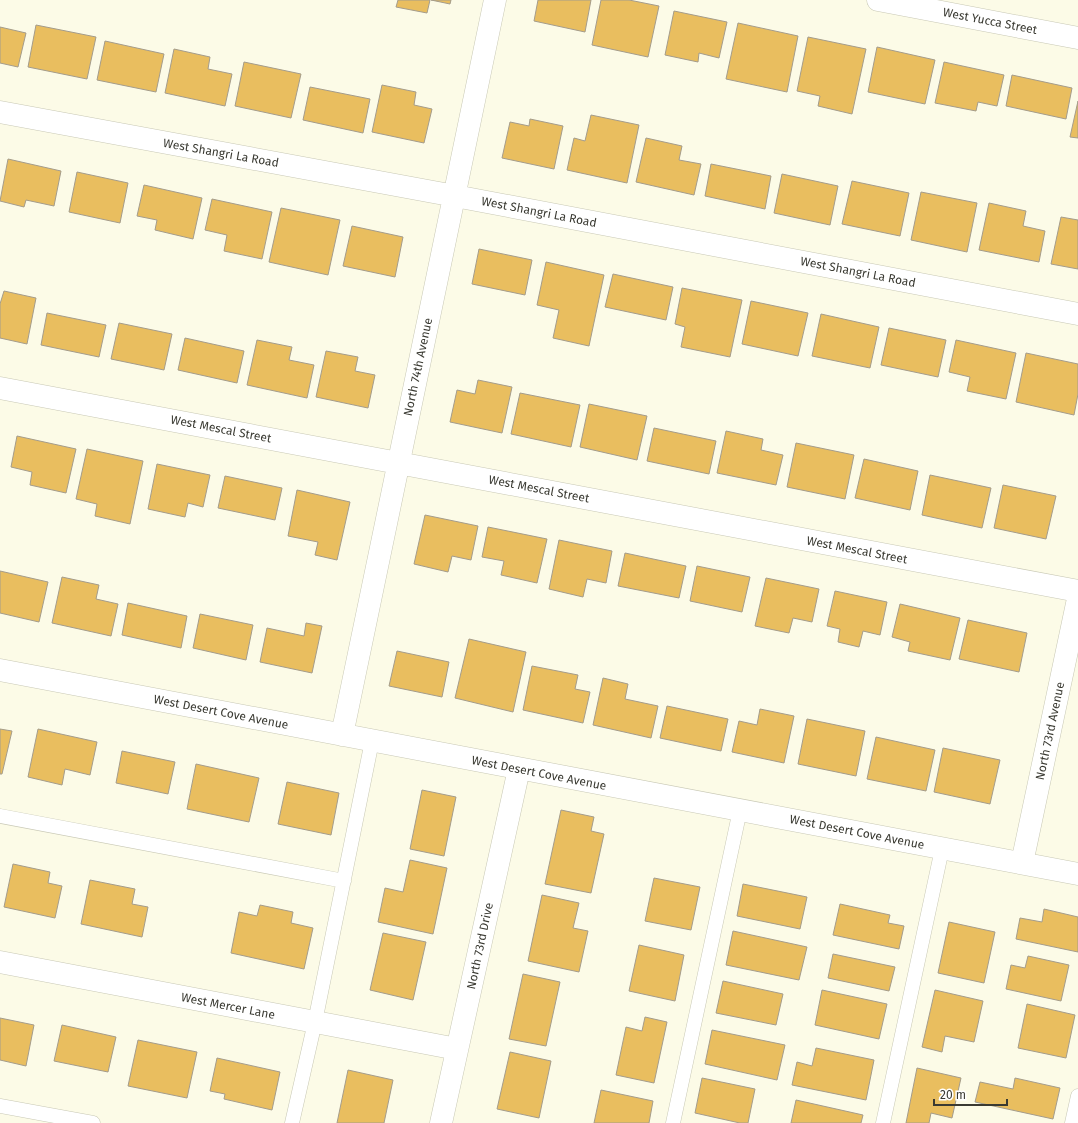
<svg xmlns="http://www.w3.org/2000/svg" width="1078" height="1123" font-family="'Fira Sans',sans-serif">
  <rect width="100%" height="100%" fill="#fcfbe7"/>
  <path fill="#e9be5f" stroke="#a49c8b" d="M 398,0 L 430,0 L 427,13 L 396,7 Z
    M 431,0 L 451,0 L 450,4 Z
    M 538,0 L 591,0 L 585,32 L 534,21 Z
    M 601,0 L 629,0 L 659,6 L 648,57 L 592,45 Z
    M 674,11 L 727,22 L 719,58 L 699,53 L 698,62 L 665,55 Z
    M 738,23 L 798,36 L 787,92 L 726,79 Z
    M 36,25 L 96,37 L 87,79 L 28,67 Z
    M 0,27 L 26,33 L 18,67 L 0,63 Z
    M 808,37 L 866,49 L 852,114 L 818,106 L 820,96 L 797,91 Z
    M 105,41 L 164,54 L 156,92 L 97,80 Z
    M 877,47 L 935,60 L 925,104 L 868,92 Z
    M 174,49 L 210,57 L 208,69 L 232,74 L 225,106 L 165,93 Z
    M 244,62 L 301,74 L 291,118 L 235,106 Z
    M 944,62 L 1004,75 L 997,106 L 978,102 L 976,111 L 935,103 Z
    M 1012,75 L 1072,88 L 1066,119 L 1006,106 Z
    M 382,85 L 416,92 L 414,105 L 432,109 L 424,143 L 372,132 Z
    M 310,87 L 370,99 L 363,133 L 303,120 Z
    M 1078,101 L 1078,138 L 1070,137 Z
    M 591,115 L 639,125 L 627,183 L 567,170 L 574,138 L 585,141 Z
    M 530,119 L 563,126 L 554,169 L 502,158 L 510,122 L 529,126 Z
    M 646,138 L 682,146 L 679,160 L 701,164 L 694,195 L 636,182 Z
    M 8,159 L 61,171 L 54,206 L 26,200 L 24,207 L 0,201 Z
    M 711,164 L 771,176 L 765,209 L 705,196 Z
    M 77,172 L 128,183 L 120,223 L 69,212 Z
    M 782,174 L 838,186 L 830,225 L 774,213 Z
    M 852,181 L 909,193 L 900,236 L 842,224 Z
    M 144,185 L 202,198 L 193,239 L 155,230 L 157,220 L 137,216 Z
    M 921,192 L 977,203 L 967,252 L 911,240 Z
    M 212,199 L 272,212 L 262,259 L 224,251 L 227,235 L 205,230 Z
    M 989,203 L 1026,211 L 1023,226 L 1045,231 L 1039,262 L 979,250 Z
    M 281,208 L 340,220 L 328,275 L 269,262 Z
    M 1061,217 L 1078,220 L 1078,269 L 1051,264 Z
    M 352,226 L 403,237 L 395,277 L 343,266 Z
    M 479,249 L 532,260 L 525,295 L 472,284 Z
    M 546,262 L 604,275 L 589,346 L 553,338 L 559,310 L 537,305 Z
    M 613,274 L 673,287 L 666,320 L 605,307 Z
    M 682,288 L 742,300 L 730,357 L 681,347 L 685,327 L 675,324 Z
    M 4,291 L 36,298 L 27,344 L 0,338 L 0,304 Z
    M 751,301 L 808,313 L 798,356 L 742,344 Z
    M 47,313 L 106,325 L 99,357 L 41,345 Z
    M 821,314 L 879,327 L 870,368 L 812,356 Z
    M 119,323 L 172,334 L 164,370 L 111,359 Z
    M 889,328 L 946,340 L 938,377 L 881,365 Z
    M 185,338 L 244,351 L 237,383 L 178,370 Z
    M 257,340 L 292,347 L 289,360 L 314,365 L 307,398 L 247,385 Z
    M 956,340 L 1016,353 L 1006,399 L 967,391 L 970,377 L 949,372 Z
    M 326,351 L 358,357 L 355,371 L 375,375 L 368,408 L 316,397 Z
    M 1026,353 L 1078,364 L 1078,394 L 1074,415 L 1016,402 Z
    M 478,380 L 512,387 L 502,433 L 450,422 L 457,390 L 475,394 Z
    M 520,393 L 580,405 L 571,447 L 511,434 Z
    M 589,404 L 647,416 L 637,460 L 580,447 Z
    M 654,428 L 716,441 L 709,474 L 647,461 Z
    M 726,431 L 763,439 L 761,450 L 783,455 L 776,485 L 717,473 Z
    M 17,436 L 76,449 L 66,493 L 30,485 L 32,472 L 11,467 Z
    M 796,443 L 854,455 L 845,499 L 787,487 Z
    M 87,449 L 143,461 L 130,524 L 95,516 L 97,504 L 76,499 Z
    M 864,459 L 918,471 L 910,510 L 855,498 Z
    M 157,464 L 210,475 L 203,507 L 188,503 L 185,517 L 148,509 Z
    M 930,475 L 991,488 L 982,528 L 922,515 Z
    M 225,476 L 282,488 L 275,520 L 218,508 Z
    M 1003,485 L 1056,496 L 1046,539 L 994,528 Z
    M 297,490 L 350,502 L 337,560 L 315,555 L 318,542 L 288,536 Z
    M 425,515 L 478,526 L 471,560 L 452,556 L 448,572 L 414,564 Z
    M 488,527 L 547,539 L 537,583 L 501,575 L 504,561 L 482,557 Z
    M 559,540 L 612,551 L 606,583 L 587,579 L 583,597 L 549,589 Z
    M 625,553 L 686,566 L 679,598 L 618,586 Z
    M 697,566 L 750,577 L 742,612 L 690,601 Z
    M 0,571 L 48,582 L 39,622 L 0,613 Z
    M 62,577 L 99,585 L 96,599 L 118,604 L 111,636 L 52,623 Z
    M 766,578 L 819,589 L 812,622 L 793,618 L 789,633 L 755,626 Z
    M 835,591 L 887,602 L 880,635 L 863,631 L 859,647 L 838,642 L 840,629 L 827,626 Z
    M 128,603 L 187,616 L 181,648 L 122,635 Z
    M 900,604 L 960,618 L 950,660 L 908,651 L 910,642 L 892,637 Z
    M 200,614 L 253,625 L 246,660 L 193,648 Z
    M 968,620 L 1027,633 L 1019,672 L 959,659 Z
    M 306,623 L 322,626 L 312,673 L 260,662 L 267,628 L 304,636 Z
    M 469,639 L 526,652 L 513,712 L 455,698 Z
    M 397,651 L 449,662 L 442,697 L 389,686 Z
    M 532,666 L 578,675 L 575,689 L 590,692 L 583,723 L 523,710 Z
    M 603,678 L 628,684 L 625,699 L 658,706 L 651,738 L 593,725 Z
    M 667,706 L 728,719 L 721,751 L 660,738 Z
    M 760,709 L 794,716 L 784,763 L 732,752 L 739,721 L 757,725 Z
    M 807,719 L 865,731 L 856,776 L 798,764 Z
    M 0,729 L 12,731 L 2,774 L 0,774 Z
    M 38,729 L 97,742 L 90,775 L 65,769 L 62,785 L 28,777 Z
    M 876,737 L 935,750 L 926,791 L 867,779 Z
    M 943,748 L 1000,760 L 990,804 L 934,792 Z
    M 122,751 L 175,762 L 168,794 L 116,783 Z
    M 196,764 L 259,778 L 249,822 L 187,809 Z
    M 287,782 L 339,793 L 331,835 L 278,824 Z
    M 422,790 L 456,797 L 444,856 L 410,849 Z
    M 561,810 L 594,817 L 591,831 L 604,834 L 591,893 L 545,884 Z
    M 410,860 L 447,868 L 433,934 L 378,922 L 385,888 L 403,892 Z
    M 13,864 L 50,872 L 48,883 L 62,886 L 55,918 L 4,907 Z
    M 654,878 L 700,887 L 691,930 L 645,921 Z
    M 90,880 L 135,889 L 132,904 L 148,907 L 142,937 L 81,924 Z
    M 743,884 L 807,897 L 800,929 L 737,916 Z
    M 542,895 L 579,903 L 573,928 L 588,931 L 579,972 L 528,961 Z
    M 840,904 L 890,915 L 888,923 L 904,926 L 899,949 L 833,935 Z
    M 260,905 L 293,912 L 291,923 L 313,928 L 304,969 L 231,953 L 239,912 L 257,916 Z
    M 1044,909 L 1078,917 L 1078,952 L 1016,939 L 1020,918 L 1042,922 Z
    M 949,922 L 995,932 L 984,983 L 938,973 Z
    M 733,931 L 807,947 L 799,980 L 726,965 Z
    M 383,933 L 426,942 L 413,1000 L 370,990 Z
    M 639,945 L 684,955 L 675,1001 L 629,991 Z
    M 833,954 L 895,967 L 889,991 L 828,978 Z
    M 1028,956 L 1069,965 L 1061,1001 L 1006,989 L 1011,965 L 1025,968 Z
    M 523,974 L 560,982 L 546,1046 L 509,1039 Z
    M 723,981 L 783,994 L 776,1025 L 716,1013 Z
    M 822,990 L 887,1004 L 879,1039 L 815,1025 Z
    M 935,990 L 983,1001 L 974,1042 L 945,1036 L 942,1052 L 922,1047 Z
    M 1027,1004 L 1075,1015 L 1066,1058 L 1018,1048 Z
    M 645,1017 L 667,1022 L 654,1083 L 616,1075 L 626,1027 L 642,1031 Z
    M 0,1018 L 34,1025 L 26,1066 L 0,1060 Z
    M 62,1025 L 116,1037 L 108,1072 L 54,1061 Z
    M 712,1030 L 785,1045 L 777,1080 L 705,1064 Z
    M 138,1040 L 197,1052 L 187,1098 L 128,1086 Z
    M 816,1048 L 874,1060 L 866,1100 L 792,1085 L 797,1062 L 812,1066 Z
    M 510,1052 L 551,1061 L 539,1118 L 497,1109 Z
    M 217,1058 L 280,1072 L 272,1110 L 224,1099 L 225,1094 L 210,1091 Z
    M 917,1068 L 961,1078 L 952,1118 L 931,1113 L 929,1123 L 906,1123 Z
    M 348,1070 L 393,1080 L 384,1123 L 337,1123 Z
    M 702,1078 L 755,1089 L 748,1123 L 740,1123 L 695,1113 Z
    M 1015,1078 L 1060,1088 L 1053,1119 L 975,1102 L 980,1082 L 1013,1089 Z
    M 601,1090 L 653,1101 L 649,1123 L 594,1123 Z
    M 796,1100 L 863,1115 L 861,1123 L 791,1123 Z"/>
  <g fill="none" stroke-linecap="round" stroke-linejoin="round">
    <g stroke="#c8c8b5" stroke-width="15">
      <path id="service" d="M 0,816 L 344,881
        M 0,1106 L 93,1123
        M 292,1123 L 315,1022 L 372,741
        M 673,1123 L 740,810
        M 883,1123 L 942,849
        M 1072,1123 L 1078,1096"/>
    </g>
    <g stroke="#c8c8b5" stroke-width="23">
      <path id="minor" d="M 878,0 L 1078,38
        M 0,112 L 455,196 L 1078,314
        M 0,388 L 1078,591
        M 0,670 L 1078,874
        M 342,735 L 495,0
        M 1022,863 L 1078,599
        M 0,962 L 457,1049
        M 441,1123 L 519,769"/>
    </g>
    <use href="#service" stroke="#fff" stroke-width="14"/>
    <use href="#minor" stroke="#fff" stroke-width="22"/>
  </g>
  <g text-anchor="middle" stroke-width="4" stroke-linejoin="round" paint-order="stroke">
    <g font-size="12" fill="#3a3a32" stroke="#fff">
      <text transform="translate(990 21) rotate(11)" y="4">West Yucca Street</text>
      <text transform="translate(221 153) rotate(10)" y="4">West Shangri La Road</text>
      <text transform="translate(539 212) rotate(11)" y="4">West Shangri La Road</text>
      <text transform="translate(858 272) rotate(11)" y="4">West Shangri La Road</text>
      <text transform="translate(418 367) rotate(-78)" y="4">North 74th Avenue</text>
      <text transform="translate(221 429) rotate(11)" y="4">West Mescal Street</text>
      <text transform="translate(539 489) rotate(11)" y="4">West Mescal Street</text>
      <text transform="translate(857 550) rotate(11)" y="4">West Mescal Street</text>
      <text transform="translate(221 712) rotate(11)" y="4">West Desert Cove Avenue</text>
      <text transform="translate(1050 731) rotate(-78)" y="4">North 73rd Avenue</text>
      <text transform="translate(539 773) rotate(11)" y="4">West Desert Cove Avenue</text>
      <text transform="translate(857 832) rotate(11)" y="4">West Desert Cove Avenue</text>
      <text transform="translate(480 946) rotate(-78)" y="4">North 73rd Drive</text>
      <text transform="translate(228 1006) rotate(11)" y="4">West Mercer Lane</text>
    </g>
  </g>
  <path d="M934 1099v6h73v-6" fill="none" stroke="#3a3a32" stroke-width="2"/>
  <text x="940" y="1099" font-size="12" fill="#3a3a32" stroke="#ffffff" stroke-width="3" paint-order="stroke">20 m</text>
</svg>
